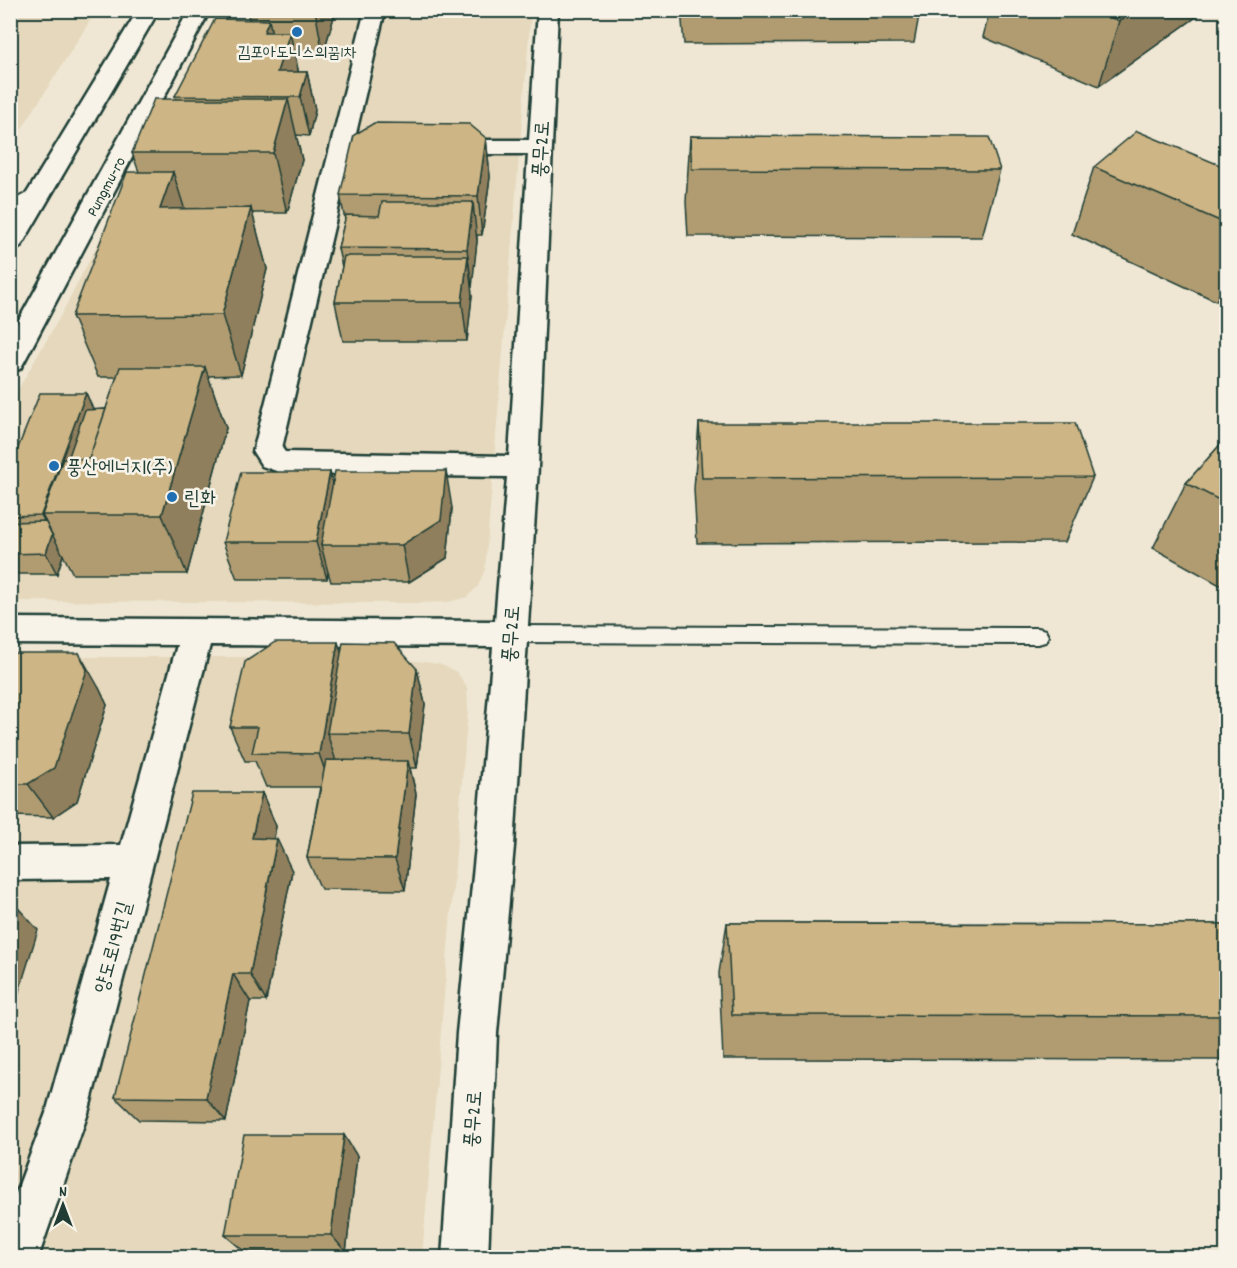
<svg xmlns="http://www.w3.org/2000/svg" width="1237" height="1268" font-family="Dekko,'Poor Story',sans-serif">
  <rect width="100%" height="100%" fill="#efe7d4"/>
  <filter id="ink" filterUnits="userSpaceOnUse"><feTurbulence type="fractalNoise" baseFrequency=".0167" numOctaves="2"/><feDisplacementMap in="SourceGraphic" scale="12" xChannelSelector="R" yChannelSelector="G"/><feConvolveMatrix kernelMatrix="1 2 1 2 8 2 1 2 1" color-interpolation-filters="sRGB"/></filter>
  <g filter="url(#ink)">
    <path fill="#e5d8bc" d="M 11,10 L 96,11 L 11,146 L 10,11 Z
      M 218,11 L 531,11 L 485,569 L 478,586 L 467,597 L 448,602 L 416,603 L 11,601 L 11,402 L 61,315 Z
      M 10,657 L 346,657 L 409,660 L 439,664 L 457,672 L 467,688 L 468,709 L 422,1257 L 11,1257 Z"/>
    <g fill="none" stroke-linecap="round" stroke-linejoin="round">
      <g stroke="#1f3d34" stroke-width="4">
        <path id="service" d="M 44,184 L 51,188 L 49,191 L 10,213 L 10,202 Z
          M 510,626 L 1038,628 L 1045,630 L 1048,636 L 1045,642 L 1038,644 L 510,642 L 503,640 L 500,634 L 503,628 Z"/>
      </g>
      <g stroke="#1f3d34" stroke-width="5">
        <path id="minor" d="M 365,10 L 385,10 L 282,448 L 285,452 L 509,456 L 528,154 L 443,154 L 435,152 L 431,147 L 435,142 L 443,140 L 529,140 L 538,10 L 558,10 L 538,467 L 514,846 L 497,1033 L 488,1258 L 442,1258 L 457,1033 L 476,846 L 493,647 L 210,645 L 88,1113 L 38,1258 L 10,1258 L 10,1209 L 46,1113 L 111,879 L 10,880 L 10,846 L 121,845 L 177,645 L 10,644 L 10,618 L 495,621 L 507,477 L 285,474 L 262,466 L 253,452 Z"/>
      </g>
      <g stroke="#1f3d34" stroke-width="5">
        <path id="tertiary" d="M 138,10 L 159,10 L 23,243 L 19,248 L 10,251 L 10,221 Z
          M 189,10 L 210,10 L 24,362 L 20,369 L 10,371 L 10,336 Z"/>
      </g>
      <use href="#service" fill="#f7f3e8" fill-rule="evenodd"/>
      <use href="#minor" fill="#f7f3e8" fill-rule="evenodd"/>
      <use href="#tertiary" fill="#f7f3e8" fill-rule="evenodd"/>
    </g>
    <path fill="#b19c72" stroke="#1f3d34" stroke-width="1.5" d="M 247,10 L 336,10 L 323,54 L 295,54 L 298,70 L 298,72 L 307,72 L 315,110 L 309,136 L 296,135 L 302,160 L 287,213 L 252,213 L 267,269 L 241,375 L 208,376 L 226,428 L 187,574 L 73,574 L 63,555 L 57,574 L 10,574 L 10,468 L 86,393 L 93,410 L 106,409 L 117,377 L 98,377 L 72,316 L 139,172 L 132,153 L 176,99 L 175,96 L 249,19 Z
      M 417,10 L 506,10 L 506,13 L 417,14 Z
      M 681,10 L 920,10 L 914,43 L 684,44 Z
      M 990,10 L 1206,10 L 1099,86 L 983,37 Z
      M 690,136 L 1000,170 L 982,237 L 688,236 L 686,202 Z
      M 486,138 L 490,177 L 482,235 L 477,235 L 477,241 L 471,288 L 472,295 L 467,341 L 343,341 L 335,302 L 342,267 L 338,248 L 345,220 L 340,195 Z
      M 1094,167 L 1227,168 L 1227,291 L 1216,301 L 1072,234 Z
      M 699,423 L 1093,477 L 1065,542 L 697,543 L 694,489 Z
      M 1227,437 L 1227,589 L 1153,548 L 1186,483 Z
      M 330,472 L 332,483 L 452,508 L 447,558 L 409,582 L 331,582 L 328,572 L 327,579 L 237,579 L 223,542 Z
      M 10,653 L 99,688 L 107,705 L 77,801 L 53,817 L 10,816 Z
      M 341,654 L 417,669 L 425,704 L 417,768 L 410,768 L 416,794 L 405,890 L 321,889 L 307,858 L 320,787 L 266,787 L 255,761 L 245,761 L 230,727 Z
      M 262,793 L 276,826 L 274,839 L 292,871 L 266,1001 L 250,1001 L 226,1121 L 139,1120 L 115,1097 Z
      M 727,923 L 1227,924 L 1227,1060 L 723,1059 L 719,973 Z
      M 357,1156 L 346,1252 L 245,1252 L 225,1235 Z"/>
    <path fill="#907f5d" stroke="#1f3d34" stroke-width="1.5" d="M 315,10 L 336,10 L 323,54 Z
      M 1135,10 L 1206,10 L 1099,86 L 1119,21 Z
      M 269,20 L 277,57 L 264,32 Z
      M 290,32 L 298,70 L 290,97 L 277,72 Z
      M 307,72 L 315,110 L 309,136 L 300,97 Z
      M 288,99 L 302,160 L 287,213 L 273,153 Z
      M 486,138 L 490,177 L 482,235 L 478,196 Z
      M 173,172 L 192,233 L 160,209 Z
      M 473,202 L 477,241 L 472,288 L 467,249 Z
      M 251,208 L 267,269 L 241,375 L 222,315 Z
      M 468,256 L 472,295 L 467,341 L 462,302 Z
      M 1227,279 L 1227,291 L 1216,301 Z
      M 205,367 L 226,428 L 187,574 L 162,515 Z
      M 86,393 L 95,414 L 42,515 L 63,555 L 57,574 L 46,553 L 52,535 L 41,515 Z
      M 446,471 L 452,508 L 447,558 L 409,582 L 402,545 Z
      M 330,472 L 339,510 L 321,545 L 328,572 L 327,579 L 316,542 Z
      M 338,642 L 349,678 L 327,733 L 335,758 L 331,787 L 319,754 Z
      M 79,653 L 99,688 L 107,705 L 77,801 L 53,817 L 28,784 Z
      M 417,669 L 425,704 L 417,768 L 409,734 Z
      M 408,761 L 416,794 L 405,890 L 395,859 Z
      M 262,793 L 276,826 L 268,870 L 252,838 Z
      M 277,839 L 292,871 L 266,1001 L 250,974 Z
      M 10,899 L 38,930 L 10,1021 Z
      M 233,974 L 250,1001 L 226,1121 L 206,1098 Z
      M 344,1135 L 357,1156 L 346,1252 L 331,1235 Z"/>
    <path fill="#ceb585" stroke="#1f3d34" stroke-width="1.5" d="M 1093,10 L 1135,10 L 1119,21 Z
      M 215,19 L 269,20 L 264,32 L 290,32 L 277,72 L 307,72 L 300,97 L 175,96 Z
      M 154,99 L 288,99 L 273,153 L 132,153 Z
      M 374,123 L 469,124 L 486,138 L 478,196 L 340,195 L 354,135 Z
      M 1137,131 L 1227,168 L 1227,224 L 1094,167 Z
      M 690,136 L 989,137 L 1000,170 L 692,169 Z
      M 127,172 L 173,172 L 160,209 L 251,208 L 222,315 L 72,316 Z
      M 382,202 L 473,202 L 467,249 L 338,248 L 346,215 L 379,216 Z
      M 344,256 L 468,256 L 462,302 L 335,302 Z
      M 120,367 L 205,367 L 162,515 L 42,515 L 63,459 L 89,459 Z
      M 40,393 L 86,393 L 41,515 L 10,516 L 10,468 Z
      M 106,409 L 89,459 L 68,459 L 85,410 Z
      M 699,423 L 1075,423 L 1093,477 L 702,478 Z
      M 1227,437 L 1227,504 L 1186,483 Z
      M 335,471 L 446,471 L 441,520 L 402,545 L 321,545 Z
      M 241,472 L 330,472 L 316,542 L 223,542 Z
      M 45,521 L 52,535 L 46,553 L 10,554 L 10,522 Z
      M 275,642 L 338,642 L 319,754 L 252,753 L 258,727 L 230,727 L 245,662 Z
      M 343,642 L 394,643 L 417,669 L 409,734 L 327,733 Z
      M 10,653 L 79,653 L 87,670 L 54,768 L 28,784 L 10,784 Z
      M 326,760 L 408,761 L 395,859 L 307,858 Z
      M 192,793 L 262,793 L 252,838 L 277,839 L 250,974 L 233,974 L 206,1098 L 115,1097 Z
      M 727,923 L 1227,924 L 1227,1016 L 732,1015 Z
      M 244,1135 L 344,1135 L 331,1235 L 225,1235 Z"/>
  </g>
  <g fill="#1f6fb2" stroke="#f7f3e8" stroke-width="2">
    <circle cx="297" cy="32" r="6"/>
    <circle cx="54" cy="466" r="6"/>
    <circle cx="172" cy="497" r="6"/>
  </g>
  <g text-anchor="middle" stroke-width="5" stroke-linejoin="round" paint-order="stroke">
    <g font-size="16" fill="#1f3d34" stroke="#f7f3e8">
      <text x="297" y="57">김포아도니스의꿈1차</text>
    </g>
    <g font-size="16" fill="#1f3d34" stroke="#f7f3e8">
      <text transform="translate(105 186) rotate(-62)" y="6">Pungmu-ro</text>
    </g>
    <g font-size="20" fill="#1f3d34" stroke="#f7f3e8">
      <text transform="translate(540 149) rotate(-87)" y="7">풍무2로</text>
      <text transform="translate(510 634) rotate(-86)" y="7">풍무2로</text>
      <text transform="translate(112 947) rotate(-75)" y="7">양도로19번길</text>
      <text transform="translate(472 1119) rotate(-86)" y="7">풍무2로</text>
    </g>
    <g font-size="20" fill="#1f3d34" stroke="#f7f3e8" text-anchor="start">
      <text x="66" y="473">풍산에너지(주)</text>
      <text x="184" y="504">린화</text>
    </g>
  </g>
  <rect width="1237" height="1268" fill="none" stroke="#f7f3e8" stroke-width="36"/>
  <rect x="18" y="18" width="1201" height="1232" fill="none" stroke="#1f3d34" stroke-width="2" filter="url(#ink)"/>
  <g transform="translate(63 1205)" stroke="#f7f3e8" stroke-width="4.5" paint-order="stroke">
  <path d="M0-4.5L10 22L0 15L-10 22Z" fill="#1f3d34"/>
  <text y="-9" font-size="16" font-weight="bold" text-anchor="middle" fill="#1f3d34">N</text>
  </g>
</svg>
